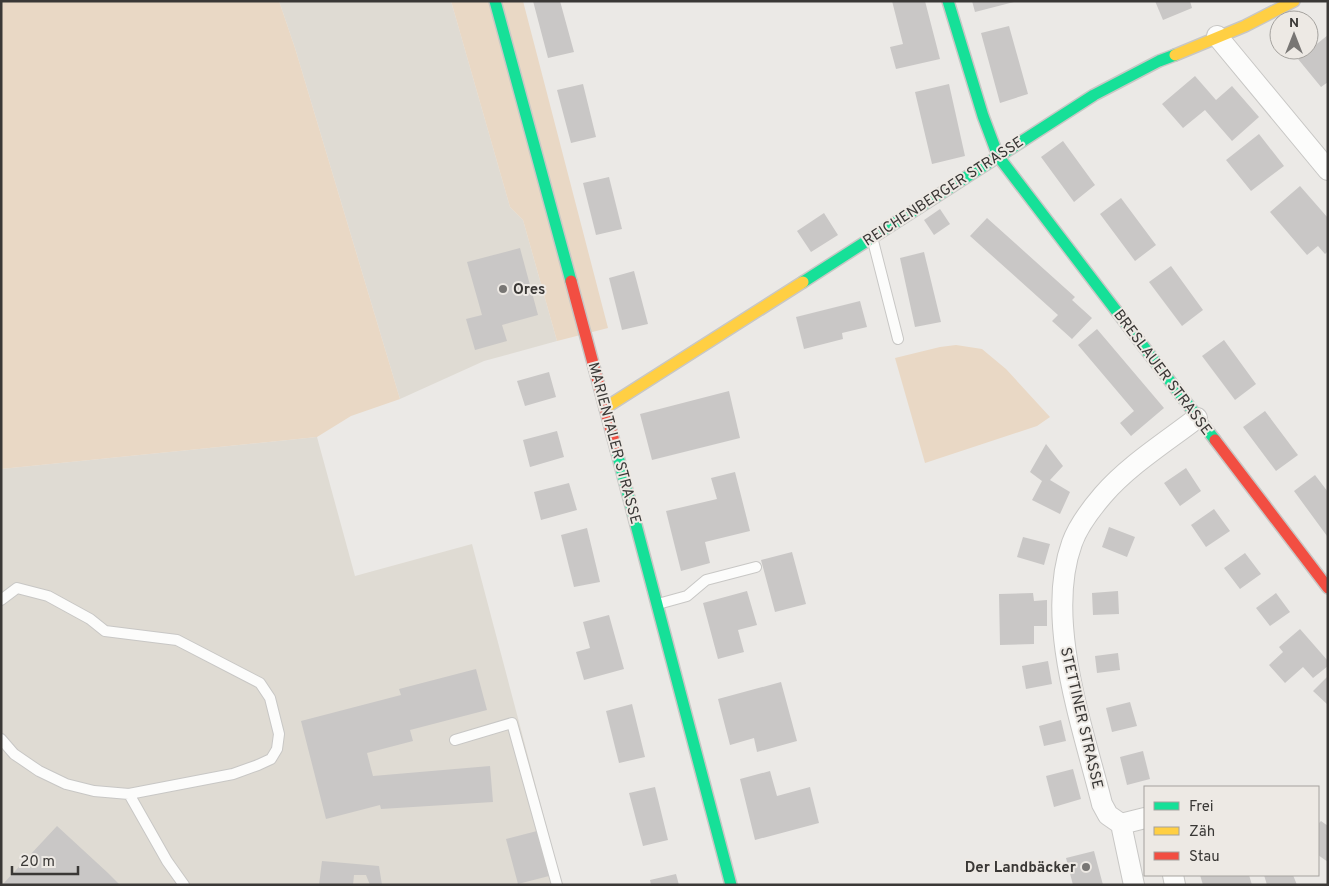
<svg xmlns="http://www.w3.org/2000/svg" width="1329" height="886" font-family="Overpass,sans-serif">
  <rect width="100%" height="100%" fill="#ebe9e6"/>
  <path fill="#dfdbd3" d="M 279,1 L 451,1 L 510,207 L 523,220 L 557,341 L 484,361 L 400,399 L 295,48 Z
    M 317,437 L 355,576 L 472,544 L 562,885 L 1,885 L 1,469 Z"/>
  <path fill="#e9d8c5" d="M 1,1 L 279,1 L 295,48 L 400,399 L 351,416 L 317,437 L 1,469 Z
    M 451,1 L 523,1 L 608,328 L 557,341 L 523,220 L 510,207 Z
    M 956,345 L 982,349 L 1006,369 L 1050,417 L 1037,426 L 925,463 L 895,358 L 940,347 Z"/>
  <path fill="#c9c7c6" d="M 533,1 L 560,1 L 574,52 L 548,58 Z
    M 892,1 L 925,1 L 940,59 L 896,69 L 890,47 L 903,44 Z
    M 972,1 L 1013,1 L 1014,2 L 975,12 Z
    M 1155,1 L 1190,1 L 1192,8 L 1163,20 Z
    M 1009,26 L 1028,94 L 1000,103 L 981,33 Z
    M 1328,35 L 1328,82 L 1321,87 L 1298,59 Z
    M 1195,76 L 1216,100 L 1232,86 L 1259,117 L 1232,141 L 1205,110 L 1183,128 L 1162,104 Z
    M 583,84 L 596,137 L 571,143 L 557,90 Z
    M 949,84 L 965,156 L 932,164 L 915,92 Z
    M 1259,134 L 1284,166 L 1251,191 L 1226,160 Z
    M 1063,141 L 1095,185 L 1074,202 L 1041,157 Z
    M 609,177 L 622,229 L 596,235 L 583,183 Z
    M 1300,186 L 1328,218 L 1328,251 L 1325,254 L 1318,246 L 1307,255 L 1270,212 Z
    M 1121,198 L 1156,245 L 1135,261 L 1100,214 Z
    M 940,209 L 950,224 L 934,235 L 924,220 Z
    M 824,213 L 838,235 L 811,252 L 797,231 Z
    M 987,218 L 1075,297 L 1072,300 L 1092,318 L 1072,339 L 1052,321 L 1058,315 L 970,236 Z
    M 520,248 L 538,315 L 502,325 L 507,341 L 475,350 L 466,319 L 482,315 L 467,262 Z
    M 924,252 L 941,322 L 915,327 L 900,258 Z
    M 1171,266 L 1203,310 L 1182,326 L 1149,282 Z
    M 634,271 L 648,324 L 622,330 L 609,278 Z
    M 860,301 L 867,327 L 842,333 L 843,339 L 804,349 L 796,317 Z
    M 1097,329 L 1164,408 L 1131,436 L 1120,423 L 1134,411 L 1078,345 Z
    M 1224,340 L 1256,384 L 1235,400 L 1202,356 Z
    M 549,372 L 556,397 L 525,406 L 517,381 Z
    M 729,391 L 740,438 L 652,460 L 640,414 Z
    M 1265,411 L 1298,455 L 1276,471 L 1243,427 Z
    M 557,431 L 564,457 L 530,467 L 523,440 Z
    M 1046,444 L 1063,466 L 1050,480 L 1070,492 L 1060,514 L 1032,500 L 1042,481 L 1030,472 Z
    M 1186,468 L 1201,491 L 1180,506 L 1164,483 Z
    M 735,472 L 750,531 L 705,542 L 710,563 L 681,571 L 666,511 L 717,499 L 711,478 Z
    M 1315,475 L 1328,492 L 1327,536 L 1294,491 Z
    M 569,483 L 577,510 L 541,520 L 534,492 Z
    M 1214,509 L 1230,531 L 1206,547 L 1191,525 Z
    M 1109,527 L 1135,537 L 1127,557 L 1102,547 Z
    M 587,528 L 600,582 L 574,587 L 561,535 Z
    M 1023,537 L 1050,544 L 1044,565 L 1017,557 Z
    M 792,552 L 806,604 L 775,612 L 761,560 Z
    M 1245,553 L 1261,574 L 1240,589 L 1224,568 Z
    M 747,591 L 757,625 L 738,630 L 744,652 L 718,659 L 703,603 Z
    M 1118,591 L 1119,614 L 1093,615 L 1092,593 Z
    M 1033,593 L 1034,601 L 1047,600 L 1047,626 L 1034,626 L 1034,644 L 1000,645 L 999,594 Z
    M 1276,593 L 1290,612 L 1270,626 L 1256,608 Z
    M 609,615 L 624,669 L 584,680 L 576,652 L 590,648 L 583,622 Z
    M 1300,629 L 1328,661 L 1328,666 L 1313,678 L 1303,667 L 1285,683 L 1269,665 L 1283,652 L 1279,647 Z
    M 1118,653 L 1120,670 L 1097,673 L 1095,656 Z
    M 1048,661 L 1052,684 L 1026,689 L 1022,666 Z
    M 476,669 L 487,710 L 410,730 L 413,741 L 367,753 L 373,776 L 490,766 L 493,802 L 381,809 L 380,805 L 326,819 L 301,721 L 401,695 L 399,689 Z
    M 1328,676 L 1328,705 L 1313,691 Z
    M 781,682 L 797,741 L 757,752 L 754,738 L 730,745 L 718,699 Z
    M 1130,702 L 1137,726 L 1112,732 L 1106,708 Z
    M 632,704 L 645,757 L 619,763 L 606,711 Z
    M 1061,720 L 1066,741 L 1044,746 L 1039,726 Z
    M 1143,751 L 1150,779 L 1127,785 L 1120,757 Z
    M 1073,769 L 1081,799 L 1054,807 L 1046,776 Z
    M 770,771 L 777,796 L 810,787 L 819,823 L 755,840 L 740,779 Z
    M 655,787 L 668,840 L 643,846 L 629,793 Z
    M 1321,821 L 1328,826 L 1328,862 L 1318,855 L 1318,824 Z
    M 57,826 L 108,873 L 120,885 L 2,885 Z
    M 537,831 L 549,876 L 518,884 L 506,839 Z
    M 1094,851 L 1103,885 L 1073,885 L 1066,858 Z
    M 322,861 L 379,866 L 382,885 L 370,885 L 366,875 L 354,875 L 353,885 L 319,885 Z
    M 676,874 L 679,885 L 651,885 L 650,880 Z
    M 1200,875 L 1249,875 L 1252,885 L 1203,885 Z
    M 1264,875 L 1293,875 L 1297,885 L 1267,885 Z"/>
  <g fill="none" stroke-linecap="round" stroke-linejoin="round">
    <g stroke="#c8c7c5" stroke-width="12">
      <path id="lane" d="M 872,237 L 898,339
        M 1,600 L 17,588 L 48,596 L 90,619 L 105,631 L 177,640 L 260,683 L 270,698 L 279,734 L 277,749 L 271,759 L 258,765 L 233,774 L 129,794 L 94,791 L 66,784 L 39,771 L 14,754 L 1,739
        M 658,604 L 687,596 L 706,580 L 756,567
        M 455,740 L 512,723 L 557,885
        M 129,794 L 167,861 L 184,885"/>
    </g>
    <g stroke="#c8c7c5" stroke-width="22">
      <path id="street" d="M 1217,36 L 1328,170
        M 1121,824 L 1108,815 L 1102,804 C 1083,727 1044,620 1072,543 C 1078,526 1091,509 1103,495 C 1129,465 1166,442 1197,418
        M 1173,875 L 1175,885
        M 1134,885 L 1121,824 L 1145,818"/>
    </g>
    <g stroke="#c8c7c5" stroke-width="14">
      <path id="fast" d="M 495,1 L 571,281
        M 948,1 L 983,116 L 998,156 L 1215,440
        M 803,282 L 1094,95 L 1159,61 L 1175,55
        M 616,449 L 731,885"/>
    </g>
    <g stroke="#c8c7c5" stroke-width="14">
      <path id="slow" d="M 1175,55 L 1245,26 L 1294,1
        M 605,408 L 803,282"/>
    </g>
    <g stroke="#c8c7c5" stroke-width="14">
      <path id="jam" d="M 571,281 L 616,449
        M 1215,440 L 1328,588"/>
    </g>
    <use href="#lane" stroke="#fcfcfb" stroke-width="10"/>
    <use href="#street" stroke="#fcfcfb" stroke-width="20"/>
    <use href="#fast" stroke="#16e098" stroke-width="11"/>
    <use href="#slow" stroke="#ffcf43" stroke-width="11"/>
    <use href="#jam" stroke="#f24e42" stroke-width="11"/>
  </g>
  <g fill="#787674" stroke="#ede9e4" stroke-width="2">
    <circle cx="503" cy="289" r="5"/>
    <circle cx="1086" cy="867" r="5"/>
  </g>
  <g text-anchor="middle" stroke-width="4" stroke-linejoin="round" paint-order="stroke">
    <g font-size="15" fill="#3a3836" stroke="#ede9e4">
      <text transform="translate(943 191) rotate(-33)" y="5">REICHENBERGER STRASSE</text>
      <text transform="translate(1163 372) rotate(53)" y="5">BRESLAUER STRASSE</text>
      <text transform="translate(615 443) rotate(75)" y="5">MARIENTALER STRASSE</text>
      <text transform="translate(1082 718) rotate(77)" y="5">STETTINER STRASSE</text>
    </g>
    <g font-size="15" font-weight="bold" fill="#3a3836" stroke="#ede9e4" text-anchor="start">
      <text x="513" y="294">Ores</text>
      <text x="1076" y="872" text-anchor="end">Der Landbäcker</text>
    </g>
  </g>
  <rect width="1329" height="886" fill="none" stroke="#3a3836" stroke-width="5"/>
  <rect x="1144" y="786" width="175" height="90" fill="#ede9e4" stroke="#a5a29e"/>
  <rect x="1154" y="802" width="25" height="8" fill="#16e098" stroke="#a5a29e"/>
  <text x="1189" y="811" font-size="15" fill="#3a3836">Frei</text>
  <rect x="1154" y="827" width="25" height="8" fill="#ffcf43" stroke="#a5a29e"/>
  <text x="1189" y="836" font-size="15" fill="#3a3836">Zäh</text>
  <rect x="1154" y="852" width="25" height="8" fill="#f24e42" stroke="#a5a29e"/>
  <text x="1189" y="861" font-size="15" fill="#3a3836">Stau</text>
  <g transform="translate(1294 35)"><circle r="24" fill="#ede9e4" stroke="#a5a29e"/>
  <path d="M0-4L9 19L0 12L-9 19Z" fill="#787674"/>
  <text y="-8" font-size="14" font-weight="bold" text-anchor="middle" fill="#3a3836">N</text>
  </g>
  <path d="M12 866v8h66v-8" fill="none" stroke="#3a3836" stroke-width="2.5"/>
  <text x="20" y="866" font-size="15" fill="#3a3836" stroke="#ede9e4" stroke-width="4" paint-order="stroke">20 m</text>
</svg>
